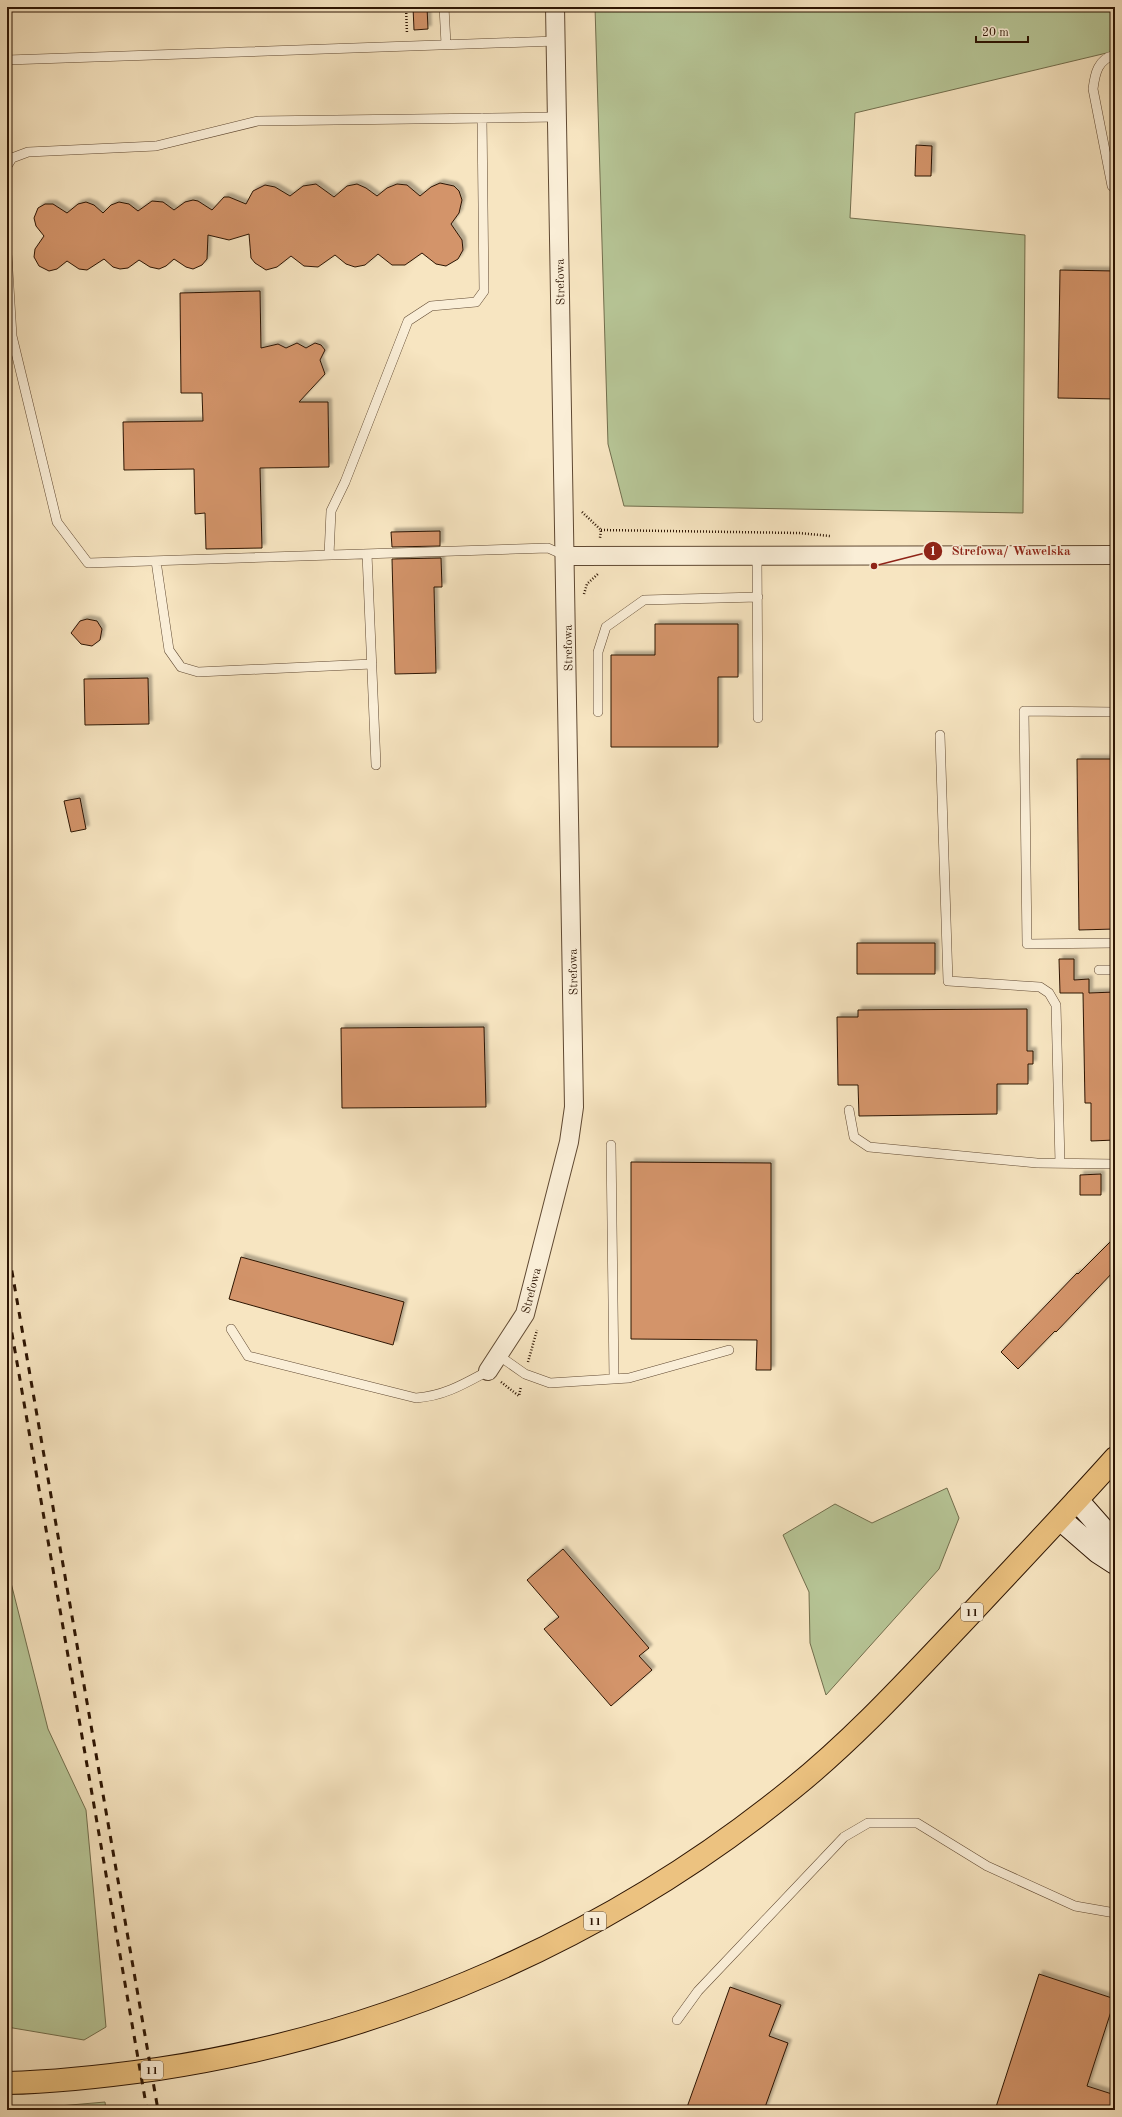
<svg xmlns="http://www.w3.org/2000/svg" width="1122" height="2117" font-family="'Old Standard TT',serif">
  <defs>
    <filter id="shadow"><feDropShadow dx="3.5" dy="-3.5" stdDeviation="1" flood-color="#0004"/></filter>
  </defs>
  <rect width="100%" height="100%" fill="#f7e5c1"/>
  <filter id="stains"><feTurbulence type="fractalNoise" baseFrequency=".005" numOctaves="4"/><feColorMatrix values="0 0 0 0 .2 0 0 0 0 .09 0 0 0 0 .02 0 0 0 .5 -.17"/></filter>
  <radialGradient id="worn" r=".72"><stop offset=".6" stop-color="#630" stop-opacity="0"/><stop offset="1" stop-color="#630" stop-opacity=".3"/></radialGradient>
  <path fill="#b7c697" stroke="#726e4d" d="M 595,7 L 1115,7 L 1115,51 L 855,113 L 850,218 L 1025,235 L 1023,513 L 624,506 L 608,444 Z
    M 947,1488 L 959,1518 L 939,1569 L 826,1695 L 810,1643 L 809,1592 L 783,1535 L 835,1504 L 872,1523 Z
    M 7,1567 L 48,1729 L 86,1810 L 106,2027 L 84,2040 L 7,2027 Z
    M 105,2102 L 106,2110 L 13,2110 Z"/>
  <path fill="#d3946a" stroke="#2d1503" filter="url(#shadow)" d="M 413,7 L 427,7 L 428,29 L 414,30 Z
    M 916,145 L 932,146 L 931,176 L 915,176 Z
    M 440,183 L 454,186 L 459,191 L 462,200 L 459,213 L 451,224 L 462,240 L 463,250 L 458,259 L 446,266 L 436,264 L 422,253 L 405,265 L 392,265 L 378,254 L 365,265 L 355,267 L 346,264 L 335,255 L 318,267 L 304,266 L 291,256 L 277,267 L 266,270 L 255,263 L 251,258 L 249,234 L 229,240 L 208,235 L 207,259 L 202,265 L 193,269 L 186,267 L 174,259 L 166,266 L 159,269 L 150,267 L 139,260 L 128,268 L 120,269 L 113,267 L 104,259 L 87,270 L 79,269 L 67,261 L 57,269 L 49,271 L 39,266 L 34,257 L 35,249 L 44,236 L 36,226 L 34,218 L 38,208 L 45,204 L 53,204 L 67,213 L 78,204 L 86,202 L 94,205 L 103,213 L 111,205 L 119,202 L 129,204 L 138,211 L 152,201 L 163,202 L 174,210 L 185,202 L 193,200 L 198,201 L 212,210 L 224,197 L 229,197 L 246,204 L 253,191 L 265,185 L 275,187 L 290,196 L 303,186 L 316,184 L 334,197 L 347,186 L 357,184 L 366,188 L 377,196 L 387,188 L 397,184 L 407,185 L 420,196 L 431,187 Z
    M 1060,270 L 1115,271 L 1115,399 L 1058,398 Z
    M 260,291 L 261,348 L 278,344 L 286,348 L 297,343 L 306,348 L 315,343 L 321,345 L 325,350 L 320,360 L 325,374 L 299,402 L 328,402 L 329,467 L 260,468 L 262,548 L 206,549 L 205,513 L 195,514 L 194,469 L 124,470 L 123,422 L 203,421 L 202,393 L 181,393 L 180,293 Z
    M 440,531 L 440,546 L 392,547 L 391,532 Z
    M 441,558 L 442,587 L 434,587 L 436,673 L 395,674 L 392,559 Z
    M 87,619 L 97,621 L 102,629 L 100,640 L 92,646 L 81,644 L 71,633 L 80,621 Z
    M 655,624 L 738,624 L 738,677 L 718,677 L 718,747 L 611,747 L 611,655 L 655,655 Z
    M 148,678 L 149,724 L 85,725 L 84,679 Z
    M 1077,759 L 1115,759 L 1115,929 L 1079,930 Z
    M 80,798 L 86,829 L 71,832 L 64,801 Z
    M 857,943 L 935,943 L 935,974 L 857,974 Z
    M 1059,959 L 1074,959 L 1074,980 L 1089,979 L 1089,993 L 1115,992 L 1115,1140 L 1091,1141 L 1091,1103 L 1085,1103 L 1083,993 L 1060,993 Z
    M 1027,1009 L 1027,1051 L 1033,1051 L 1033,1064 L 1028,1064 L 1028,1084 L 997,1084 L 997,1114 L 859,1116 L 858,1085 L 838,1085 L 837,1017 L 858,1017 L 858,1010 Z
    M 484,1027 L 486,1107 L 342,1108 L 341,1028 Z
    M 631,1162 L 771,1163 L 771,1370 L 756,1370 L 757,1340 L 631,1339 Z
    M 1101,1174 L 1101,1195 L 1080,1195 L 1080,1175 Z
    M 1115,1237 L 1115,1270 L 1056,1332 L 1055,1331 L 1018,1369 L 1001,1352 L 1077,1273 L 1078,1274 Z
    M 241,1257 L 404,1302 L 393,1345 L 229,1299 Z
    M 563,1549 L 649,1648 L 639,1656 L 652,1670 L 611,1706 L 544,1629 L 559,1617 L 527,1580 Z
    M 1039,1974 L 1115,1999 L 1087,2086 L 1115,2095 L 1115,2110 L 995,2110 Z
    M 730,1987 L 781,2005 L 769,2036 L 788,2043 L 764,2110 L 686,2110 Z"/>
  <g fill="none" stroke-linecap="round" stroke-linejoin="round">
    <g stroke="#604932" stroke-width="10">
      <path id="lane" d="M 444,7 L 446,44
        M 7,60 L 556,41
        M 7,166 L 12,158 L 28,152 L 156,146 L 258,121 L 557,117
        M 1112,186 L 1093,89 C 1095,73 1098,59 1115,55
        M 7,254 L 12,336 L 57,522 L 88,563 L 548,548 L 566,556
        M 367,554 L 376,765
        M 329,555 L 331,511 L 345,482 L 408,321 L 431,306 L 476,302 L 484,291 L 482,118
        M 757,556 L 758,718
        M 156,561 L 169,650 L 181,667 L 198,672 L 372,664
        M 598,712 L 598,652 L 606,627 L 644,600 L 758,597
        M 1115,712 L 1024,711 L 1027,944 L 1115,943
        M 940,735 L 948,981 L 1040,987 L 1049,993 L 1056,1005 L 1060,1163
        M 1099,970 L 1115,970
        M 849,1110 L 854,1137 L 869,1147 L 1037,1163 L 1115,1164
        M 611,1145 L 614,1379
        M 231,1329 L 248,1356 L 416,1398 C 444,1396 464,1384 488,1371
        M 498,1355 L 525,1374 L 550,1383 L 629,1378 L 729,1350
        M 677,2020 L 698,1991 L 844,1837 L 868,1823 L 917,1823 L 987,1866 L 1075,1906 L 1115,1913"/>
    </g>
    <g stroke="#604932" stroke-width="20">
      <g id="street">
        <path d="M 566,556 L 1115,555"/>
        <path id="s1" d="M 488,1371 L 525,1314 L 569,1142 L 574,1107 L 555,7"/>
      </g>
    </g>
    <g stroke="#2d1503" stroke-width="24">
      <path id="secondary" d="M 1077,1500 L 1115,1543
        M 1060,1519 L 1098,1552 L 1115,1563"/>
    </g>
    <g stroke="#2d1503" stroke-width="24">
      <path id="highway" d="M 7,2083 C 57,2082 108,2076 158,2069 C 390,2034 610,1937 792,1789 C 854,1739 907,1681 962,1623 C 1013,1568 1065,1514 1115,1458"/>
    </g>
    <path stroke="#2d1503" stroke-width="2.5" stroke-dasharray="1 2" stroke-linecap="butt" d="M 406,7 L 407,34
      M 582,512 L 601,530 L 600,538
      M 601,530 L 799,533 L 830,536
      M 584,594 L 587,584 L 599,573
      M 528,1362 L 537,1330
      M 501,1382 L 519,1396 L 521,1386"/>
    <use href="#lane" stroke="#faeed7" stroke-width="9"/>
    <use href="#street" stroke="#faeed7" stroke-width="18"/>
    <use href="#secondary" stroke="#faeed7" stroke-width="22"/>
    <use href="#highway" stroke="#ecc280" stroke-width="22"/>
    <path stroke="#2d1503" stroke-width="3" stroke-dasharray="7 7" stroke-linecap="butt" d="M 7,1243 L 158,2110
      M 7,1305 L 147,2110"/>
  </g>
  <g text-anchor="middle" stroke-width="3" stroke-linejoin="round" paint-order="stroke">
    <g fill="#faeed7" stroke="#6a5643" stroke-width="1">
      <rect x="961" y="1603" width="22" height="18" rx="3"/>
      <rect x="584" y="1912" width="22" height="18" rx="3"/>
      <rect x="141" y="2061" width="22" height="18" rx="3"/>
    </g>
    <g font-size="11" font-weight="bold" fill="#2d1503">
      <text x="972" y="1616">11</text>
      <text x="595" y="1925">11</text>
      <text x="152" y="2074">11</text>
    </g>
    <g font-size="12" fill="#2d1503" stroke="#faeed7">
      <text transform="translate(560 282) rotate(-91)" y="4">Strefowa</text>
      <text transform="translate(568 648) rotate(-91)" y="4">Strefowa</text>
      <text transform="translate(573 972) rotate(-91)" y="4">Strefowa</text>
      <text dy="4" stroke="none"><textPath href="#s1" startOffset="92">Strefowa</textPath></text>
    </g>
  </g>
  <path fill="none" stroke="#8f2418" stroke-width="1.5" d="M874 566L933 551"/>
  <g fill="#8f2418" stroke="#faeed7" stroke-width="1.5">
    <circle cx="874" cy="566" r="4"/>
    <circle cx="933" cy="551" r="10"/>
  </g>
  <g font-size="12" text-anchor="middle" font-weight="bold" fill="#fff">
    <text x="933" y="555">1</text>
  </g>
  <g font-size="13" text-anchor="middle" font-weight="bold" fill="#8f2418" stroke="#faeed7" stroke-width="3" stroke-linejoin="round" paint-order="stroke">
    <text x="1011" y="555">Strefowa/ Wawelska</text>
  </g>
  <rect width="1122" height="2117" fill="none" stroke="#f7e5c1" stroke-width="24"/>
  <rect x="8" y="8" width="1106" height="2101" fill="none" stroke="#2d1503" stroke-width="2"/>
  <rect x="12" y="12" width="1098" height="2093" fill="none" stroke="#2d1503"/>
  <path d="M976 36v6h52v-6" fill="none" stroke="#2d1503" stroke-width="2"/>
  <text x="982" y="36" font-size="12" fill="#2d1503" stroke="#faeed7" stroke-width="3" paint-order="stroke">20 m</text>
  <rect width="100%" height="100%" filter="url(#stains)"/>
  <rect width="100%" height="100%" fill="url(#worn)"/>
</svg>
